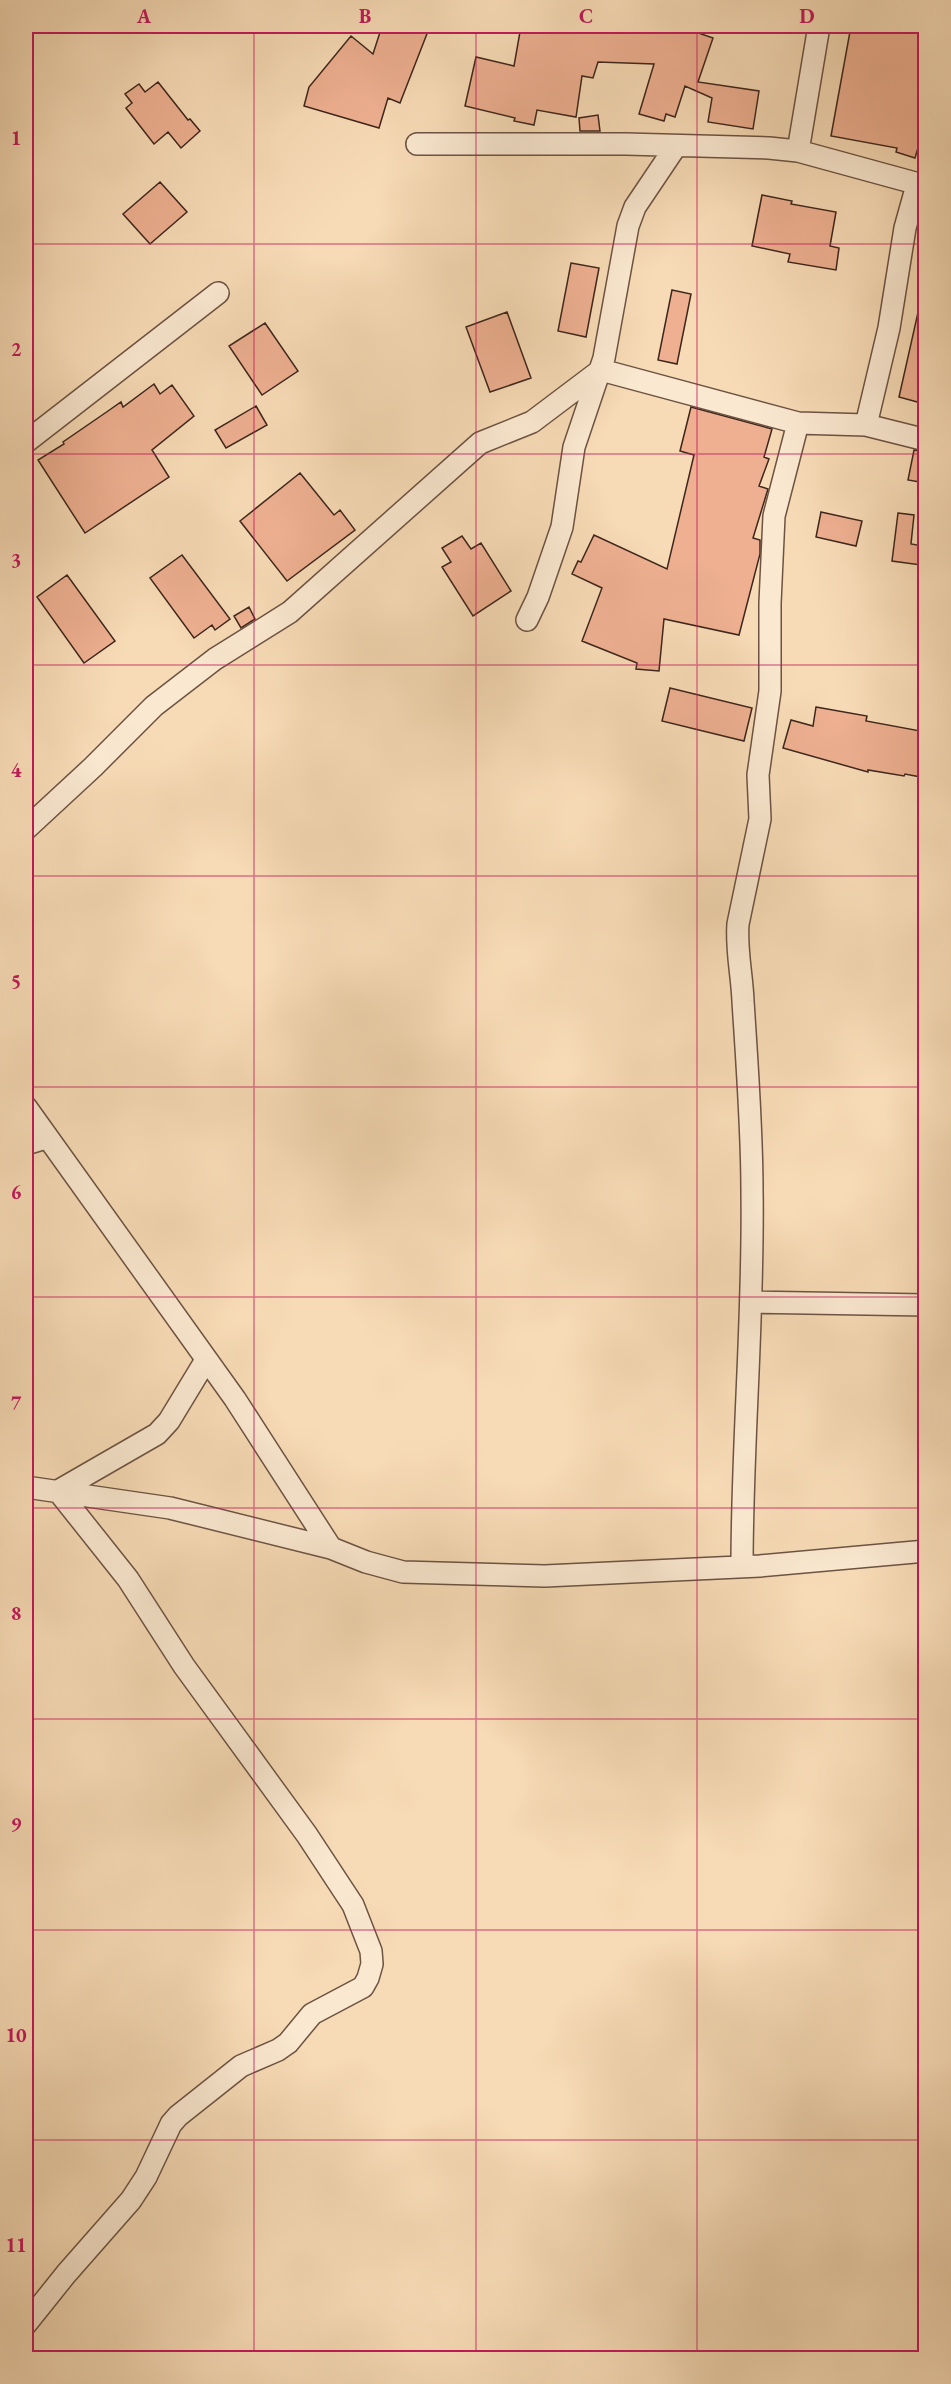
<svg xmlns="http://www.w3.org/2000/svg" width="951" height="2384" font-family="'EB Garamond',serif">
  <rect width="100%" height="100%" fill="#f7dbb6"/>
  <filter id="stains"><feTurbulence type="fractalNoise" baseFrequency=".00333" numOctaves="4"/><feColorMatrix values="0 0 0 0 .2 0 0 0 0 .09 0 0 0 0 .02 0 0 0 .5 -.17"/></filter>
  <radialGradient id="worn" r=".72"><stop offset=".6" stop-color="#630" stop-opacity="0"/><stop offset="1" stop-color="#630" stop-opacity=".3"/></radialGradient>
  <path fill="#eeb091" stroke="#3e261c" stroke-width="1.5" d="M 382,26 L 430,26 L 400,103 L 388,98 L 379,128 L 304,106 L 309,87 L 351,36 L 373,54 Z
    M 521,26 L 570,26 L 613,31 L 613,26 L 665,26 L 680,30 L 681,27 L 713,38 L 698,82 L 759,91 L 753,129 L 708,122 L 712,98 L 685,86 L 675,117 L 666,114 L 664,121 L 639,114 L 654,64 L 598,62 L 593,78 L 582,76 L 576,117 L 537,110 L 534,125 L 514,121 L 515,118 L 465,106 L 476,57 L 514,66 Z
    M 851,26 L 925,26 L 920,56 L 926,57 L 926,93 L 921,118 L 926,121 L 915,158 L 896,152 L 897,148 L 831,136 Z
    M 158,82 L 188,120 L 190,119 L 200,131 L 181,148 L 168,132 L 154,144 L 126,108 L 132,103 L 125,94 L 139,84 L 145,92 Z
    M 598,115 L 600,131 L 580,131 L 579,118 Z
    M 160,182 L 187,212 L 150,244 L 123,214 Z
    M 762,195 L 792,201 L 791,204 L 836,212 L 830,246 L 839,248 L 836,270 L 788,262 L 790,254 L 752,246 Z
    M 571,263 L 599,268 L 586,337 L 558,331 Z
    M 672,290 L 691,294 L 677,364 L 658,360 Z
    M 919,308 L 926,309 L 926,384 L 921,403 L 899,397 Z
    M 507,312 L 531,378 L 490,392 L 466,327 Z
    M 265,323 L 298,371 L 262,395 L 229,346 Z
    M 154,384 L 160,394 L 172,385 L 194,416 L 152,450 L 169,477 L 85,533 L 38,460 L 64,444 L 63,442 L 108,411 L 121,402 L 123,407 Z
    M 256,406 L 267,425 L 226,448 L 215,430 Z
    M 691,407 L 772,429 L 764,457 L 769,459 L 759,486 L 768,489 L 753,538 L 760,540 L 760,554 L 739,635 L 664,619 L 659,671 L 636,669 L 637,663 L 582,641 L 602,588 L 572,574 L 578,561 L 581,562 L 594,535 L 667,569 L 694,455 L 680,451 Z
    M 914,450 L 926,452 L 926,483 L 908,480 Z
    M 300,473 L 334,515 L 340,510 L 355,530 L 287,581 L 240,521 Z
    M 821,512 L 862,521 L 856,546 L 816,537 Z
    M 898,513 L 914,515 L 911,544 L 923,546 L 921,565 L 892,561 Z
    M 462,536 L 471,549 L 481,543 L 511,591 L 473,616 L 442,567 L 451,562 L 442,548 Z
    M 182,555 L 230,619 L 215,630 L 212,625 L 194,638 L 150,578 Z
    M 67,575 L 115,641 L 84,663 L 37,597 Z
    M 249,607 L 255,619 L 241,628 L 234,616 Z
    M 670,688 L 752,708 L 744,741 L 662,721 Z
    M 816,707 L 867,716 L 866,721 L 926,732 L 926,778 L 905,774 L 904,776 L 868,770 L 868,772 L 783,748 L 791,720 L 813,726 Z"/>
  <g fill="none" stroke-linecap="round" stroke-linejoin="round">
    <g stroke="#6c5342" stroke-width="24">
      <path id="minor" d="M 417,144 L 626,144 L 769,148 L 798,151 L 926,186
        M 798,151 L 819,26
        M 866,425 L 889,328 L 905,228 L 917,185
        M 26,442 L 218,293
        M 527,620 L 538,597 L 562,527 L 574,447 L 604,358 L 628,226 L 635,207 L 676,146
        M 26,829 L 93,767 L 154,706 L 215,659 L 290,612 L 480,443 L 532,422 L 601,370 L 798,423 L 866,425 L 926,440
        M 26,1107 L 235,1399 L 331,1548
        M 26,1144 L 46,1138
        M 751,1302 L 926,1305
        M 26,1487 L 170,1508 L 331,1548 L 366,1562 L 403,1572 L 545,1576 L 760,1566 L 926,1551
        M 742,1567 C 742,1441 754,1316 752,1191 C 752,1128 747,1064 743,1001 C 742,975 736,950 738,924 L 760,819 L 758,775 L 770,691 L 770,603 L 774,516 L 798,423
        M 26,2324 L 66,2274 L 131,2200 L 146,2177 L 171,2124 L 178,2116 L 241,2066 L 278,2050 L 288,2043 L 312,2014 L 363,1987 L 368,1978 L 372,1964 L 371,1951 L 353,1905 L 307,1835 L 184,1666 L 128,1579 L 58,1491 L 157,1434 L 169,1421 L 206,1360"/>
    </g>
    <use href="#minor" stroke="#fae8d0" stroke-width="21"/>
  </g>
  <path fill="none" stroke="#c2185b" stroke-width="1.5" stroke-opacity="0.55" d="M 254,26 L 254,2358M 476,26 L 476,2358M 697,26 L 697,2358M 26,244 L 926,244M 26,454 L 926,454M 26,665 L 926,665M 26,876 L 926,876M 26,1087 L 926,1087M 26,1297 L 926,1297M 26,1508 L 926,1508M 26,1719 L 926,1719M 26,1930 L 926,1930M 26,2140 L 926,2140"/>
  <rect width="951" height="2384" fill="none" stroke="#f7dbb6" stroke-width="66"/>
  <rect x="33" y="33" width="885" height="2318" fill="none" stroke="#c2185b" stroke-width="2"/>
  <g font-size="20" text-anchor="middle" font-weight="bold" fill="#c2185b">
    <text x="144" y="23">A</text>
    <text x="365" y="23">B</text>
    <text x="586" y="23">C</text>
    <text x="807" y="23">D</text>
    <text x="16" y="145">1</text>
    <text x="16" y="356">2</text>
    <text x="16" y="567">3</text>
    <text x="16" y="777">4</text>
    <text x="16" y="988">5</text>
    <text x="16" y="1199">6</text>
    <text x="16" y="1410">7</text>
    <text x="16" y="1620">8</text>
    <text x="16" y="1831">9</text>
    <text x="16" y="2042">10</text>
    <text x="16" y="2252">11</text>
  </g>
  <rect width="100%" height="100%" filter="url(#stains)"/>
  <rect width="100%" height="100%" fill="url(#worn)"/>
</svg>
